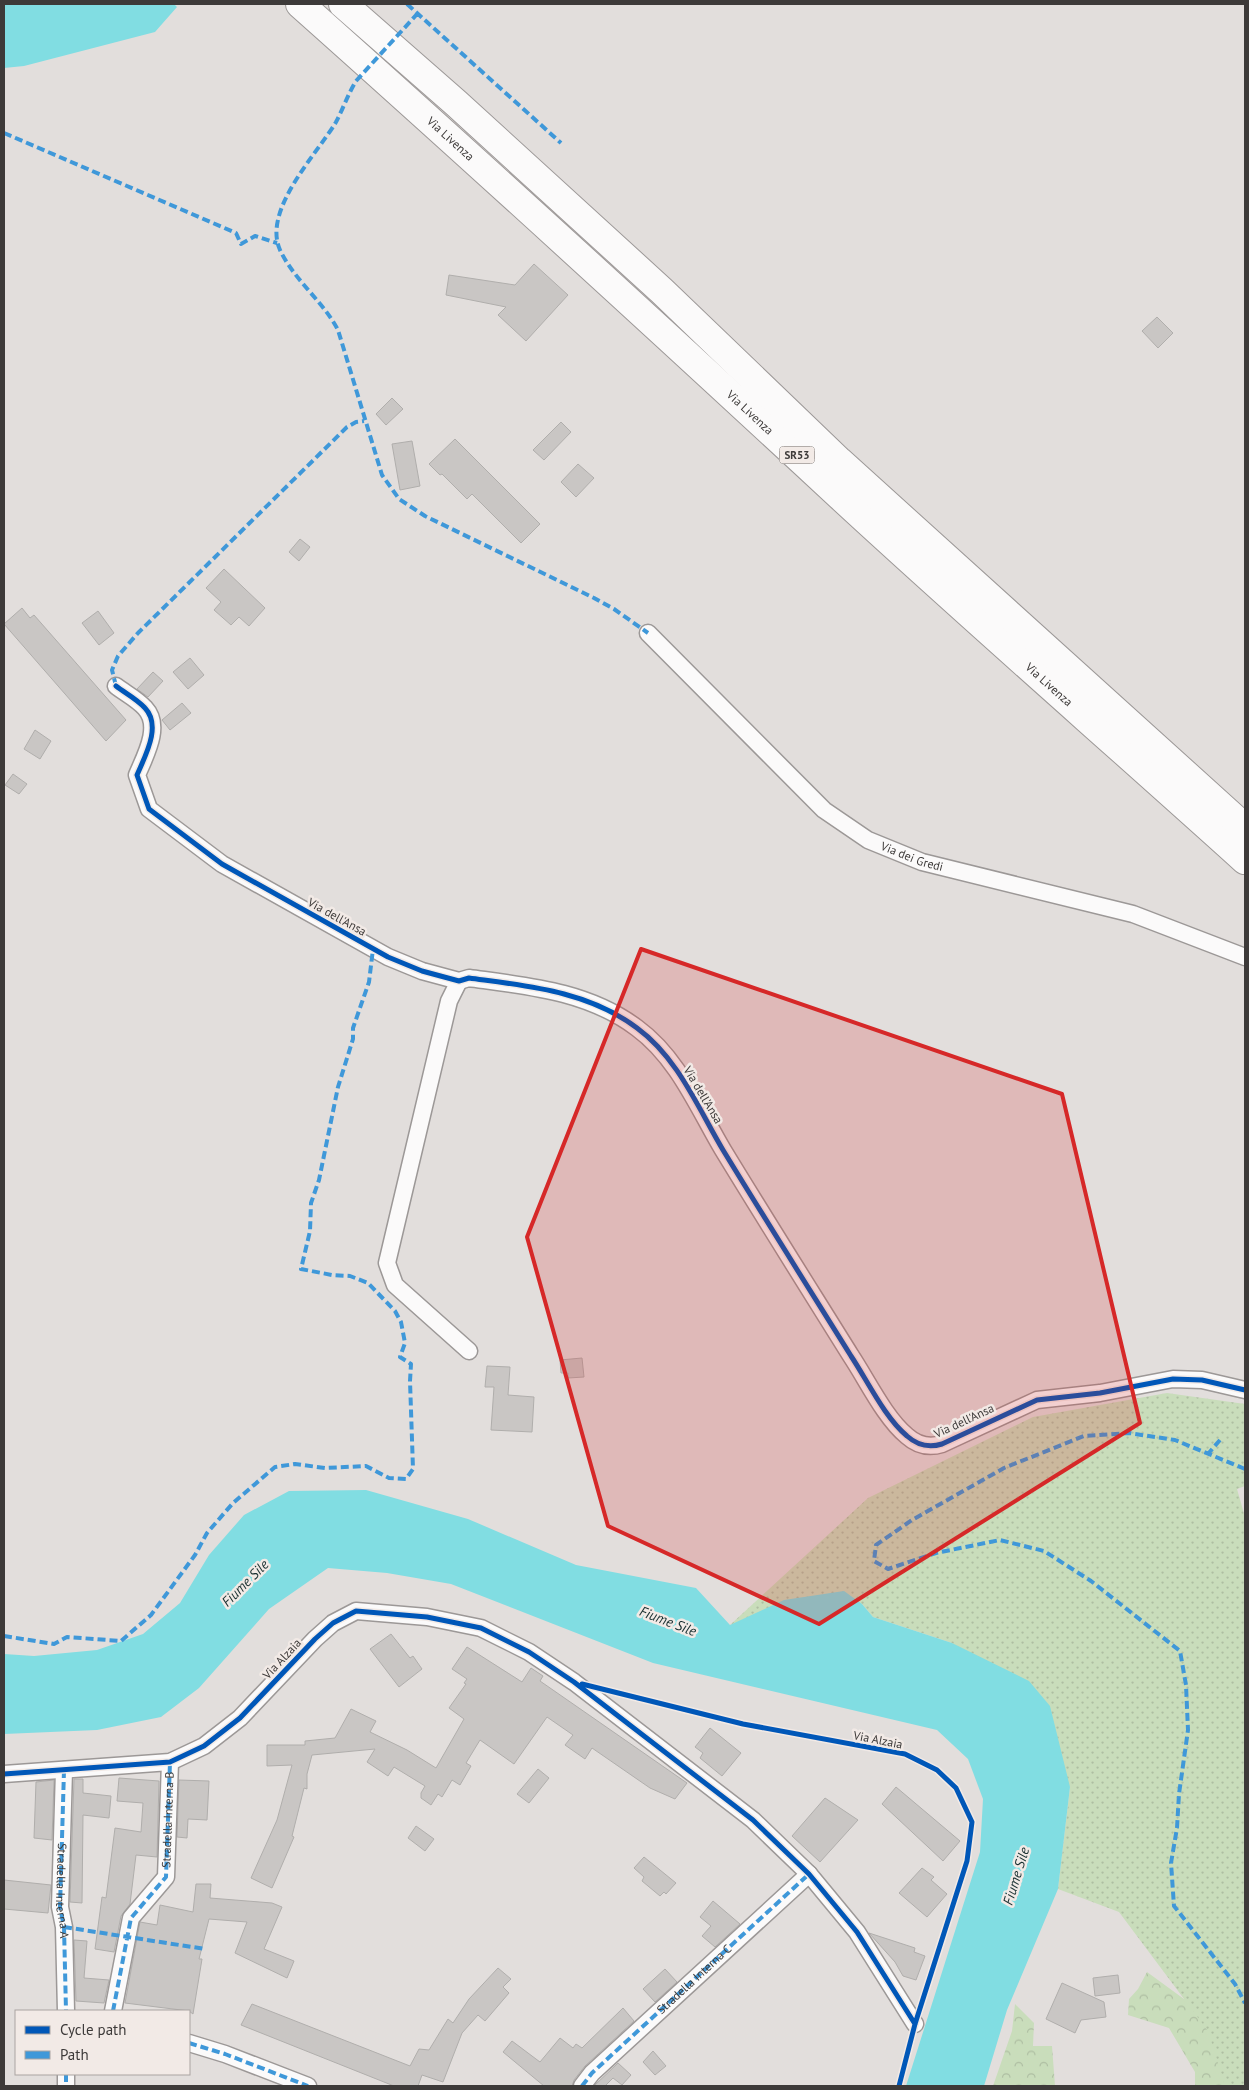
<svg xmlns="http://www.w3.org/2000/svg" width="1249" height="2090" font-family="'PT Sans',sans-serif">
  <defs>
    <pattern id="forest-crowns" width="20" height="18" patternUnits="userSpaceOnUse" patternTransform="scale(1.25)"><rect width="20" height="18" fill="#c9ddbb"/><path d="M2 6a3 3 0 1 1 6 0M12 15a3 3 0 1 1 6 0" fill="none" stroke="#aebea2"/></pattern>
    <pattern id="park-dots" width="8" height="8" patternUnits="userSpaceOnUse" patternTransform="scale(1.25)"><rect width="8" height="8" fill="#c9ddbb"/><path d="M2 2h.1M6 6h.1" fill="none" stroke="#aebea2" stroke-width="1.8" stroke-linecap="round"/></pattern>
  </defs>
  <rect width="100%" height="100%" fill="#e2dedc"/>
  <path fill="url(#forest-crowns)" d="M 1147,1972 L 1184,1999 L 1202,1999 L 1245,2086 L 1195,2086 L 1195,2072 L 1169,2028 L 1128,2015 L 1129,1999 L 1138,1989 Z
    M 1015,2004 L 1034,2023 L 1033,2046 L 1052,2046 L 1055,2086 L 993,2086 L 1012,2031 Z"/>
  <path fill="url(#park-dots)" d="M 1167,1393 L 1245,1404 L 1245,1486 L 1237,1489 L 1245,1517 L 1245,2086 L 1225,2086 L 1208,2031 L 1119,1912 L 1058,1889 L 1070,1787 L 952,1643 L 873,1617 L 862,1604 L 730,1625 L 868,1498 L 1033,1417 Z"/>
  <path fill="#81dde2" d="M 4,4 L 174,4 L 177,7 L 155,32 L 24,66 L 4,68 Z
    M 366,1490 L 468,1519 L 576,1565 L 696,1588 L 730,1625 L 784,1600 L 844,1591 L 862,1604 L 873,1617 L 952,1643 L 1029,1681 L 1050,1706 L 1070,1787 L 1058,1889 L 1007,2010 L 984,2086 L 906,2086 L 980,1852 L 983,1799 L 968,1759 L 937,1730 L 653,1663 L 451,1584 L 387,1573 L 328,1568 L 269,1609 L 199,1688 L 161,1717 L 97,1730 L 4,1734 L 4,1654 L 34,1656 L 97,1650 L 143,1634 L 180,1603 L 209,1555 L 244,1515 L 289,1491 Z"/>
  <path fill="#c9c6c4" stroke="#b0aeac" d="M 534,264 L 568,295 L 526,341 L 498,315 L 506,307 L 446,295 L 449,275 L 515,285 Z
    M 1157,317 L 1173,333 L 1158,348 L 1142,331 Z
    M 392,398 L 403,409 L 386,425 L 376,414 Z
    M 561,422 L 571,432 L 544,460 L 533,450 Z
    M 455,439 L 540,524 L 521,543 L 472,494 L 467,499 L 442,474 L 440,475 L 429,464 Z
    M 412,441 L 420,486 L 400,490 L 392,444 Z
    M 578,464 L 594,478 L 576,497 L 561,482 Z
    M 300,539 L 310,547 L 299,561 L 289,552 Z
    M 224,569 L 265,608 L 249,626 L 239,617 L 231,625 L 214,610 L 221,602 L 206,588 Z
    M 22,608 L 30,618 L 34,615 L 126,720 L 106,741 L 4,624 Z
    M 98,611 L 114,633 L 99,645 L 82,623 Z
    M 190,658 L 204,675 L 188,689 L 173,672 Z
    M 153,672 L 163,681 L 148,697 L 137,689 Z
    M 182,703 L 191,713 L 170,730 L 162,720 Z
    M 35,730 L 51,741 L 40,759 L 24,749 Z
    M 13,774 L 27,784 L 19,794 L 5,785 Z
    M 582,1358 L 584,1377 L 568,1378 L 568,1373 L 561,1373 L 560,1360 Z
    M 487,1366 L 510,1367 L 508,1395 L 534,1397 L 532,1432 L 491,1430 L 494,1387 L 485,1387 Z
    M 391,1634 L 410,1658 L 413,1656 L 422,1669 L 399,1687 L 370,1649 Z
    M 467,1647 L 522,1682 L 531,1668 L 543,1676 L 540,1681 L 687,1783 L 675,1799 L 650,1788 L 592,1748 L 585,1759 L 565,1745 L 573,1735 L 547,1717 L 514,1764 L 480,1740 L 466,1763 L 471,1766 L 460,1785 L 452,1780 L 442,1797 L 438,1794 L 431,1805 L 421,1798 L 421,1793 L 425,1786 L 394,1767 L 388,1776 L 367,1762 L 375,1749 L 312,1755 L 307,1774 L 307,1789 L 304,1788 L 292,1836 L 294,1837 L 272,1888 L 251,1878 L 277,1820 L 292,1765 L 267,1766 L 267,1745 L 305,1745 L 305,1741 L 335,1738 L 351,1709 L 376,1721 L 370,1732 L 407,1750 L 436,1768 L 464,1719 L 449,1708 L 466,1684 L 464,1683 L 467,1679 L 452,1669 Z
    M 710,1728 L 741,1753 L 722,1776 L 700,1758 L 703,1753 L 695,1747 Z
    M 538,1769 L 549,1778 L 529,1803 L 517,1794 Z
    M 119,1778 L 159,1781 L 157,1857 L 136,1855 L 130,1904 L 121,1916 L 114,1952 L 95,1949 L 102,1897 L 106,1898 L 115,1828 L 141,1832 L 143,1803 L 117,1801 Z
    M 74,1779 L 83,1779 L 83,1793 L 111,1796 L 109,1818 L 83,1815 L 82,1903 L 70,1902 Z
    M 54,1780 L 52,1840 L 34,1838 L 36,1782 Z
    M 179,1780 L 209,1781 L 207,1820 L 188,1819 L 187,1838 L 177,1837 Z
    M 896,1787 L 960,1841 L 943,1861 L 882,1804 Z
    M 825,1798 L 858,1820 L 820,1862 L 792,1836 Z
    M 416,1826 L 434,1839 L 425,1851 L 408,1838 Z
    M 644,1857 L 676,1883 L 666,1894 L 664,1892 L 660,1896 L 642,1881 L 644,1877 L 634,1868 Z
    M 922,1868 L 934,1877 L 931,1880 L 947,1894 L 927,1917 L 899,1893 Z
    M 4,1880 L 51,1885 L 48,1913 L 4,1909 Z
    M 196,1884 L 211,1884 L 210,1898 L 272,1903 L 282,1907 L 264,1949 L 294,1961 L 287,1978 L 235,1953 L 247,1922 L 209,1919 L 199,1959 L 202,1959 L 193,2014 L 189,2011 L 125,2003 L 140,1922 L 157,1925 L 160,1905 L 193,1912 Z
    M 713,1901 L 740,1924 L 715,1947 L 702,1936 L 711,1926 L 700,1917 Z
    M 869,1933 L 915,1948 L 914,1952 L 925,1956 L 916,1980 L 903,1976 L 895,1962 Z
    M 74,1940 L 87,1941 L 84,1978 L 109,1980 L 104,2003 L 76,2001 Z
    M 498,1968 L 511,1979 L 503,1987 L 509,1993 L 485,2021 L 478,2015 L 462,2033 L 443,2082 L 422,2075 L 418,2086 L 394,2086 L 241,2025 L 252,2004 L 410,2066 L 419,2049 L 429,2050 L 448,2019 L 453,2023 L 469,1999 Z
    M 665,1969 L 677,1982 L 655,2002 L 643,1989 Z
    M 1118,1975 L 1120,1993 L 1095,1996 L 1093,1978 Z
    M 1062,1983 L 1104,2002 L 1106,2017 L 1081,2020 L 1075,2033 L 1046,2019 Z
    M 623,2008 L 634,2021 L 585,2066 L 574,2080 L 572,2086 L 544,2086 L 503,2052 L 512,2041 L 540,2062 L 560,2038 L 573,2048 L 576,2044 L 582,2048 Z
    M 653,2051 L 666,2066 L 655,2075 L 643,2062 Z
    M 618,2063 L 631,2075 L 622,2085 L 613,2078 L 605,2086 L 594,2086 Z"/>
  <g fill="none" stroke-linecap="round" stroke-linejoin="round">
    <g stroke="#9c9897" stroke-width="19">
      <g id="street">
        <path id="s1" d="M 648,633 L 824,810 L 868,840 L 922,862 L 1133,914 L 1245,957"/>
        <path d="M 116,686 C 125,693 137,699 145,708 C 162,726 145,756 137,775 L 149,809 L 222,864 L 388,957 L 422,971 L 459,981 L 469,978 C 528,986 588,991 637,1028 C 678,1058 698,1108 723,1150 C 765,1219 808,1287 851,1356 C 867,1380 885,1418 907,1436 C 917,1445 929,1448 942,1444 L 1037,1400 L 1100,1393 L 1173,1379 L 1202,1380 L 1245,1390"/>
        <path d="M 459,981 L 449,1001 L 387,1263 L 395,1285 L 469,1351"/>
        <path id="s2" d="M 64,1770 L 60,1907 L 64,1927 L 66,2011"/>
        <path d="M 4,1774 L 170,1762 L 204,1746 L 240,1718 L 315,1639 L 333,1623 L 356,1611 L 427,1617 L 481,1628 L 529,1652 L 574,1682 L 753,1820 L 809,1874 L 857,1932 L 915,2024"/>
        <path id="s3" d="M 113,2011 L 131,1918 L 166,1877 L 170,1762"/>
        <path d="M 189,2043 L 225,2054 L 308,2086"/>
        <path d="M 66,2074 L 66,2086"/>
        <path id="s4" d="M 582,2086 L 592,2073 L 809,1874"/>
      </g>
    </g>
    <g stroke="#9c9897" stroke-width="30">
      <g id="highway">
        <path id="s5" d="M 300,4 C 482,166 661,330 840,496 C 973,619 1110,738 1245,860"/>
        <path d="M 343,4 L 456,103 L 662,291 L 839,461 L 1245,828"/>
      </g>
    </g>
    <use href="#street" stroke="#fbfafa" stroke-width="16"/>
    <use href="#highway" stroke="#fbfafa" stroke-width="28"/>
    <path stroke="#3f98d9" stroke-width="4" stroke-dasharray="8 4" stroke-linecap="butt" d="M 407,4 L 561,143
      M 418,13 L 356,81 C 348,94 343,109 336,122 C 317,154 262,210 280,250 C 294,280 323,301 338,330 L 382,475 L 399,499 L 425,516 L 594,598 L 614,609 L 648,633
      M 4,133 L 236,233 L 241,244 L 255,236 L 277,243
      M 116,686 L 112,670 L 118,656 L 138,633 L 347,427 L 356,422 L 364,421
      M 1207,1455 L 1220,1440
      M 1245,1469 L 1175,1440 L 1129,1433 L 1084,1436 L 1004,1468 L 912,1520 L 876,1545 L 874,1561 L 888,1569 L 936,1553 L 1000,1540 L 1044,1551 L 1091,1581 L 1180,1651 L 1186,1685 L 1188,1730 L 1179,1794 L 1177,1828 L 1171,1863 L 1174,1906 L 1235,1984 L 1245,2003
      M 4,1636 L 54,1644 L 67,1637 L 121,1641 L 151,1615 L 195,1555 L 207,1533 L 233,1503 L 275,1467 L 295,1464 L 325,1468 L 366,1466 L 389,1478 L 406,1479 L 413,1469 L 410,1381 L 411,1364 L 400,1357 L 405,1343 L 401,1322 L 395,1311 L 368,1283 L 350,1276 L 332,1275 L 301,1269 L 310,1231 L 311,1203 L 319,1180 L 338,1087 L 353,1039 L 353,1028 L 369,982 L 373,949
      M 64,1770 L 60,1907 L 64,1927 L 66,2011
      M 64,1927 L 205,1949
      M 113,2011 L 131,1918 L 166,1877 L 170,1762
      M 189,2043 L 225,2054 L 308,2086
      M 66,2074 L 66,2086
      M 582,2086 L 592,2073 L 809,1874"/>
    <g stroke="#f2eae6" stroke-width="8">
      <path id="cycleway" d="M 116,686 C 125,693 137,699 145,708 C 162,726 145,756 137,775 L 149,809 L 222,864 L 388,957 L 422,971 L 459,981 L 469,978 C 528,986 588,991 637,1028 C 678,1058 698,1108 723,1150 C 765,1219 808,1287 851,1356 C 867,1380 885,1418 907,1436 C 917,1445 929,1448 942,1444 L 1037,1400 L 1100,1393 L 1173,1379 L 1202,1380 L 1245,1390
        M 582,1684 L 743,1724 L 905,1754 L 937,1770 L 956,1788 L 972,1822 L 967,1861 L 915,2024 L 899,2086
        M 4,1774 L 170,1762 L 204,1746 L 240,1718 L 315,1639 L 333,1623 L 356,1611 L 427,1617 L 481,1628 L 529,1652 L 574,1682 L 753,1820 L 809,1874 L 857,1932 L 915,2024"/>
    </g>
    <use href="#cycleway" stroke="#0057b8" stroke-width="5"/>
  </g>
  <path fill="#d62828" fill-opacity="0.2" stroke="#d62828" stroke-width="4" stroke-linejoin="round" d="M 641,949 L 1062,1094 L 1140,1423 L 819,1624 L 608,1526 L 527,1237 Z"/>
  <g text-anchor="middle" stroke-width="5" stroke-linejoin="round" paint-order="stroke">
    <rect fill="#f2eae6" stroke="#736f6d" stroke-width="1" x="779.5" y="446.5" width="35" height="17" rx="4"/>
    <g font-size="11" font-weight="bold" fill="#3d3a39">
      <text x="797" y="459">SR53</text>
    </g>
    <g font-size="12" fill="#3d3a39" stroke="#f2eae6">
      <text dy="4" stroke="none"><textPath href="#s5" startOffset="202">Via Livenza</textPath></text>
      <text dy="4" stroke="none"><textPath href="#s5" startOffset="608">Via Livenza</textPath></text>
      <text dy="4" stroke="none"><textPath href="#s5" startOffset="1012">Via Livenza</textPath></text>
      <text dy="4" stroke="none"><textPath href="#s1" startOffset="350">Via dei Gredi</textPath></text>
      <text transform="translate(337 917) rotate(29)" y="4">Via dell'Ansa</text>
      <text transform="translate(703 1095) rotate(59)" y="4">Via dell'Ansa</text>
      <text transform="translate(964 1421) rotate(-25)" y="4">Via dell'Ansa</text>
      <text transform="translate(282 1659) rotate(-47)" y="4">Via Alzaia</text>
      <text transform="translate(878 1740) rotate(11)" y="4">Via Alzaia</text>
      <text dy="4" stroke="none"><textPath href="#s3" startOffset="206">Stradella Interna B</textPath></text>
      <text dy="4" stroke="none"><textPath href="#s2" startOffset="121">Stradella Interna A</textPath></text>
      <text dy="4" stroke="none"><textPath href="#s4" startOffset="155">Stradella Interna C</textPath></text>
    </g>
    <g font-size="14" font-style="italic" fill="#182f30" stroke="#f2eae6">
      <text transform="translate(245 1583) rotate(-45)" y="5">Fiume Sile</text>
      <text transform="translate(668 1621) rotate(21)" y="5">Fiume Sile</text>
      <text transform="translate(1016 1876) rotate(-73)" y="5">Fiume Sile</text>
    </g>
  </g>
  <rect width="1249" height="2090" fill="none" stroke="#3d3a39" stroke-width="10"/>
  <rect x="15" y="2010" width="175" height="65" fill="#f2eae6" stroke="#aaa4a1"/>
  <rect x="25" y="2026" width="25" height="8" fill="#0057b8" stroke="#aaa4a1"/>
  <text x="60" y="2035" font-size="15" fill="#3d3a39">Cycle path</text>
  <rect x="25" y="2051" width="25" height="8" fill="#3f98d9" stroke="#aaa4a1"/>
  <text x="60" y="2060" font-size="15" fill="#3d3a39">Path</text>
</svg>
